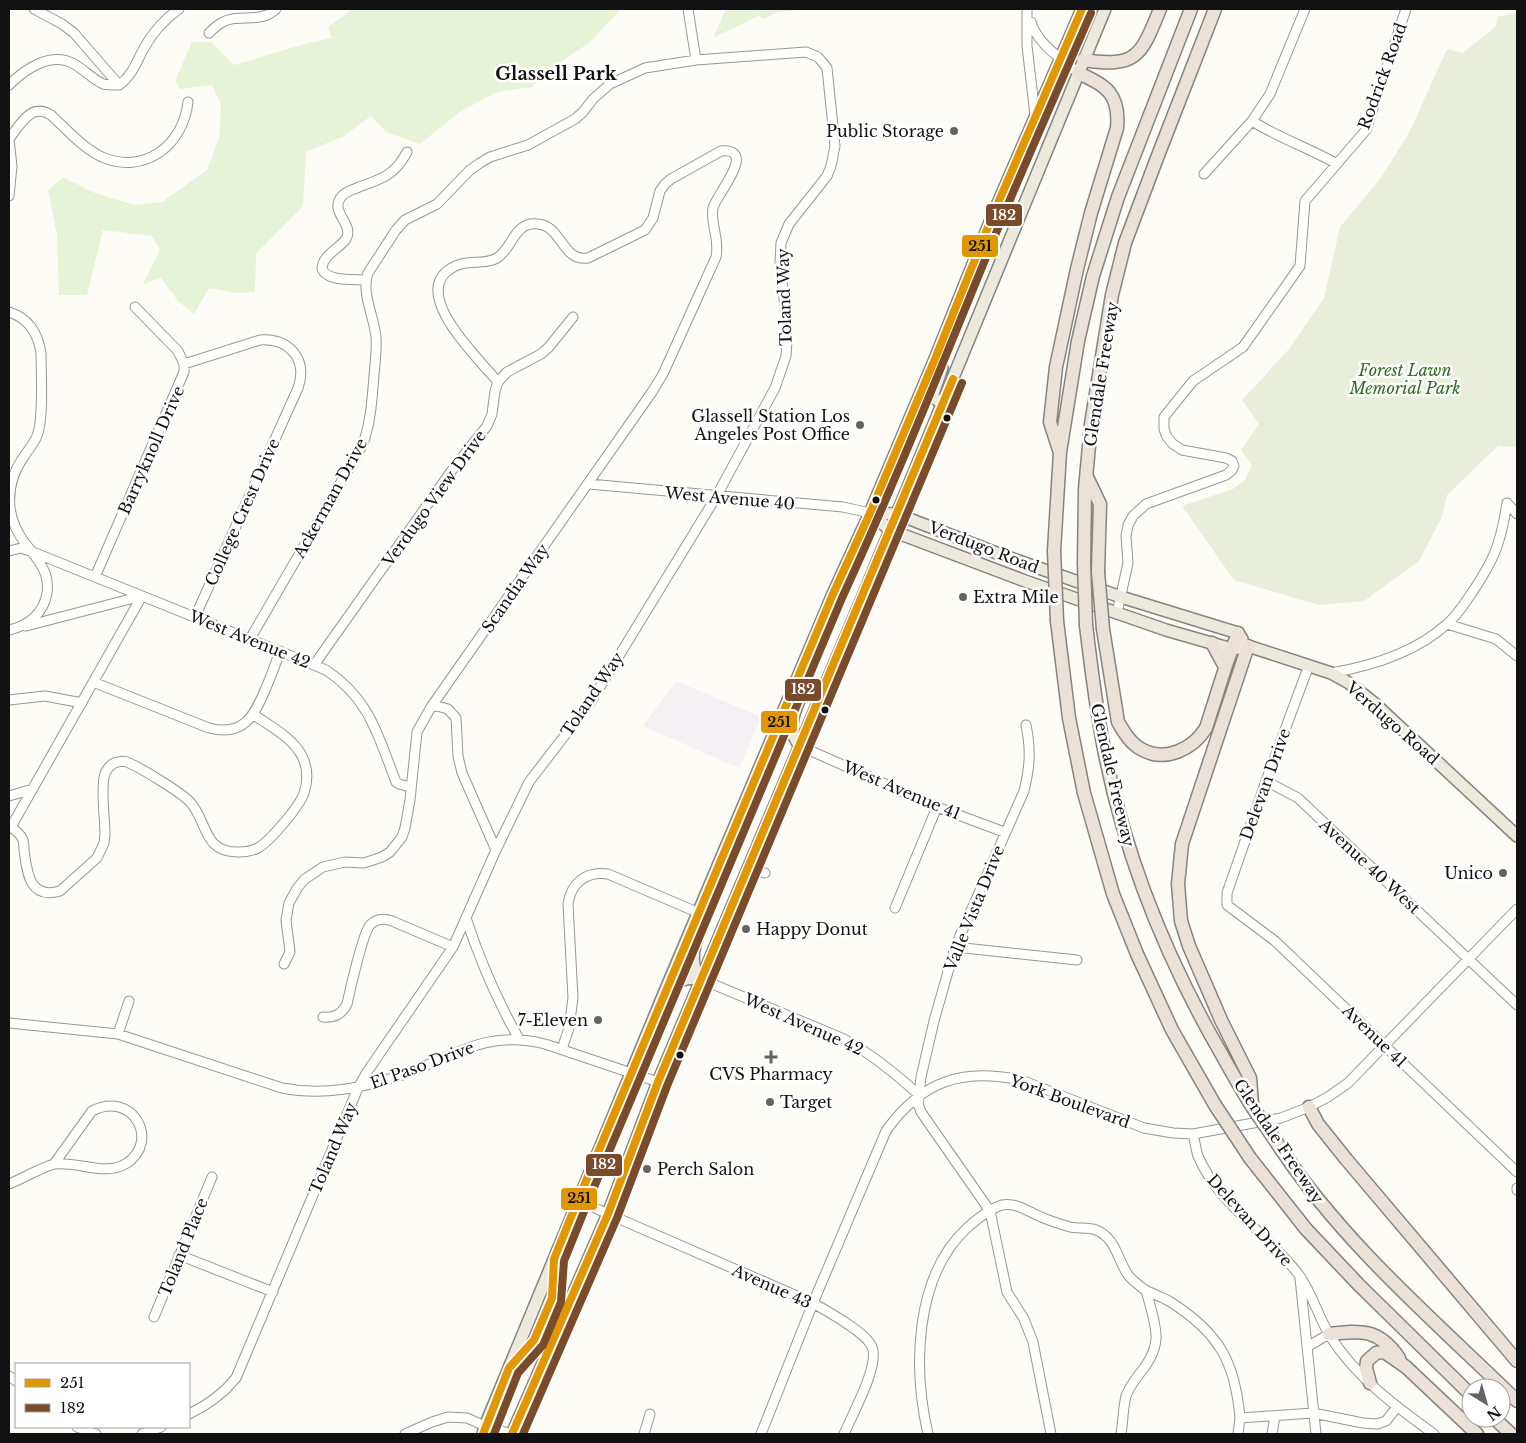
<svg xmlns="http://www.w3.org/2000/svg" width="1526" height="1443" font-family="'Libre Baskerville',serif">
  <rect width="100%" height="100%" fill="#fdfcf7"/>
  <path fill="#f5f0f3" d="M 676,681 L 761,717 L 739,768 L 643,726 Z"/>
  <path fill="#e7f3d7" d="M 353,9 L 621,9 L 589,43 L 553,67 L 532,87 L 498,92 L 461,111 L 420,144 L 386,132 L 371,116 L 344,136 L 306,152 L 303,206 L 256,254 L 255,292 L 236,293 L 209,288 L 194,314 L 178,301 L 161,278 L 143,284 L 160,250 L 152,236 L 103,230 L 87,295 L 59,295 L 57,235 L 48,190 L 63,177 L 95,193 L 134,205 L 162,202 L 207,170 L 219,139 L 221,104 L 212,85 L 180,89 L 175,81 L 192,42 L 211,42 L 234,65 L 308,43 L 332,38 L 328,27 Z
    M 726,9 L 807,9 L 778,12 L 762,19 L 760,15 L 713,38 Z"/>
  <path fill="#e9eedb" d="M 1517,12 L 1517,447 L 1498,446 L 1447,495 L 1442,517 L 1419,561 L 1364,601 L 1319,605 L 1234,580 L 1182,506 L 1233,489 L 1245,480 L 1252,465 L 1241,450 L 1259,424 L 1242,400 L 1289,349 L 1324,298 L 1340,227 L 1380,179 L 1409,133 L 1447,49 L 1463,53 L 1496,26 L 1497,17 Z"/>
  <g fill="none" stroke-linecap="round" stroke-linejoin="round">
    <g stroke="#979795" stroke-width="11">
      <path id="minor" d="M 34,9 L 62,24 L 74,33 L 119,85
        M 688,9 L 696,60
        M 1027,9 L 1027,46 L 1035,115
        M 1031,22 C 1038,45 1061,58 1078,73
        M 209,33 C 212,30 216,26 221,23 C 239,12 259,25 276,9
        M 9,85 C 25,69 51,51 74,64 C 83,69 94,80 103,84 C 108,85 114,85 119,85
        M 119,85 C 132,76 136,63 143,50 C 152,33 163,20 179,9
        M 1252,121 C 1279,138 1309,148 1337,164
        M 9,139 C 20,125 31,102 51,115 C 66,129 83,148 102,157 C 144,175 183,146 188,102
        M 9,140 L 12,166 L 9,196
        M 1204,174 L 1252,121 L 1270,94 L 1305,9
        M 366,280 C 353,279 328,282 322,269 C 322,255 339,249 346,239 C 355,224 328,212 342,196 C 346,191 353,190 359,187 C 382,179 395,175 407,152
        M 9,312 C 28,318 38,333 41,353 C 41,373 44,419 37,436 C 34,443 29,449 25,455 C 14,470 8,489 10,508 C 12,521 17,533 25,543 C 37,559 50,571 47,593 C 44,613 28,626 9,630
        M 184,364 L 260,340 C 289,338 308,359 298,388 L 195,617
        M 589,484 L 843,507 L 870,513
        M 9,551 L 21,548 L 33,552 L 326,670 C 370,699 378,736 396,782 L 399,784 L 410,787
        M 95,577 L 184,372 L 184,364 L 178,351 L 135,307
        M 142,596 L 11,827 C 15,830 20,834 22,838 C 24,841 24,846 24,850 C 27,872 29,900 60,891 L 97,858 L 104,843 L 105,835 C 105,818 101,793 104,778 C 105,770 111,763 118,762 C 122,761 126,761 129,763 C 141,768 182,793 190,802 C 208,821 202,853 239,852 C 246,852 252,851 258,848 C 270,841 300,806 304,793 C 308,781 308,768 302,756 C 293,738 270,726 254,715
        M 1117,613 L 1128,563 L 1126,536 L 1128,525 L 1133,516 L 1146,504 L 1226,475 L 1232,470 L 1234,466 L 1232,461 L 1226,458 L 1182,450 L 1173,444 L 1167,437 L 1164,429 L 1164,417 L 1193,381 L 1243,347 L 1300,266 L 1305,201 L 1366,130 L 1406,9
        M 1447,624 L 1496,639 L 1517,656
        M 26,626 L 142,596
        M 314,665 L 452,470 L 487,426 L 492,414 L 495,391 L 498,382 L 507,372 L 541,354 L 549,347 L 573,317
        M 1309,665 L 1266,781 L 1227,893 L 1227,905 L 1275,941 L 1517,1172
        M 1331,673 C 1372,666 1415,653 1447,624 C 1459,614 1468,598 1477,585 C 1486,571 1495,556 1499,540 C 1503,528 1505,515 1507,503 L 1517,514
        M 93,682 L 209,728 C 244,737 254,716 266,688 C 271,676 276,663 280,651
        M 9,700 L 45,696 L 82,703
        M 431,707 L 437,706 L 448,709 L 456,718 L 458,756 L 462,773 L 496,850
        M 1026,725 C 1031,750 1030,766 1024,791 L 955,947 L 934,1021 L 921,1077 L 918,1104 L 921,1112 L 990,1211 L 1007,1292 L 1024,1319 L 1033,1342 L 1051,1434
        M 800,746 L 937,807 L 1004,832
        M 1266,781 L 1298,798 L 1517,1005
        M 9,796 L 33,789
        M 749,868 L 765,873
        M 895,908 L 937,807
        M 466,918 C 480,961 497,1000 519,1039
        M 955,947 L 1077,960
        M 284,964 L 290,952 L 286,920 L 289,903 L 298,887 L 305,879 L 323,867 L 345,862 L 364,863 L 382,857 L 390,852 L 402,837 L 405,828 L 410,800 L 417,732 L 431,707 L 652,392 L 663,374 L 716,257 C 720,237 710,225 713,208 C 715,196 759,148 721,151 L 671,179 L 665,184 L 660,191 L 653,218 L 645,230 L 588,258 C 562,262 562,226 538,224 C 514,221 513,248 497,258 C 484,266 465,258 450,269 C 410,295 481,361 498,382
        M 703,980 L 844,1039 C 872,1054 895,1073 919,1095
        M 323,1017 C 334,1018 341,1015 347,1004 C 350,990 363,933 370,925 C 376,919 384,918 392,921 L 453,947
        M 9,1023 L 118,1034 L 282,1088 C 323,1096 363,1088 402,1075 C 455,1056 486,1029 545,1044 L 658,1082
        M 118,1034 L 129,1001
        M 562,1049 L 569,1028 L 573,998 L 568,904 C 571,883 586,871 608,874 L 699,913
        M 1193,1134 C 1195,1142 1196,1150 1198,1156 C 1219,1205 1268,1234 1299,1275 C 1312,1293 1318,1316 1330,1336 C 1356,1377 1395,1406 1434,1434
        M 9,1184 C 20,1180 46,1165 55,1164 C 78,1161 106,1177 127,1163 C 160,1141 133,1090 92,1111 L 54,1164
        M 1517,1188 L 1517,1190
        M 578,1200 L 608,1214 L 813,1303 C 827,1311 867,1333 872,1347 C 880,1365 852,1415 844,1434
        M 179,1255 L 273,1292
        M 1300,1278 L 1316,1434
        M 154,1317 L 212,1177
        M 1307,1347 L 1329,1334
        M 9,1376 L 16,1381
        M 189,1414 C 208,1405 223,1394 236,1378 L 358,1088 L 367,1072 L 453,947 L 496,850 L 529,782 L 592,700 L 716,497 L 775,388 L 786,356 L 787,341 L 787,325 L 780,263 L 781,243 L 789,224 L 827,176 L 831,166 L 835,146 L 827,68 L 818,57 L 806,52 L 696,60 L 645,68 L 610,84 L 593,99 L 583,112 L 575,119 L 528,145 L 490,157 L 480,163 L 470,170 L 437,204 L 405,220 L 396,230 L 368,273 C 361,293 374,316 376,337 C 377,350 375,363 374,376 C 372,399 371,421 363,444 L 250,639
        M 77,1427 L 96,1434
        M 142,1434 L 161,1427
        M 405,1434 L 432,1422 L 448,1417 L 467,1418 L 485,1426 L 512,1434
        M 644,1434 L 650,1414
        M 761,1434 L 813,1303 L 886,1131 C 922,1080 964,1067 1024,1081 L 1144,1128 L 1173,1133 L 1193,1134 L 1281,1118 L 1309,1107 L 1328,1097 L 1348,1083 L 1517,909
        M 928,1434 C 913,1369 914,1277 967,1228 C 977,1219 989,1209 1002,1205 C 1016,1202 1029,1212 1041,1217 C 1050,1221 1060,1224 1070,1227 C 1078,1229 1088,1227 1096,1230 C 1116,1238 1117,1259 1128,1275 C 1132,1280 1140,1286 1145,1290 C 1153,1294 1162,1297 1169,1301 C 1218,1332 1235,1360 1240,1418 L 1313,1413 L 1363,1423 L 1377,1424 L 1386,1421 L 1397,1407
        M 1121,1434 C 1123,1422 1123,1408 1126,1396 C 1133,1376 1154,1364 1156,1339 C 1157,1325 1149,1303 1146,1290
        M 1238,1434 L 1240,1418
        M 1272,1434 L 1275,1416"/>
    </g>
    <g stroke="#858482" stroke-width="14">
      <path id="major" d="M 935,359 L 942,368 L 933,394 L 934,398 L 943,404
        M 870,513 L 890,530 L 1025,581 L 1166,630 L 1232,649 L 1248,646 L 1331,673 L 1349,683 L 1374,703 L 1517,836
        M 870,513 L 897,514 L 999,554 L 1121,597 L 1238,633 L 1242,639
        M 800,746 C 781,723 802,703 806,679 L 806,675 L 802,669
        M 703,980 L 698,977 C 687,955 698,936 705,915
        M 667,992 C 678,980 687,976 703,980
        M 483,1434 L 485,1426 L 663,996 L 833,594 L 870,513 L 935,359 L 992,217 L 1082,9
        M 512,1434 L 608,1214 L 658,1082 L 866,589 L 1105,9"/>
    </g>
    <g stroke="#858482" stroke-width="15">
      <path id="highway" d="M 1083,60 C 1137,68 1141,56 1160,9
        M 1059,450 L 1050,422 L 1056,367 L 1077,269 L 1091,213 L 1117,128 C 1120,95 1107,85 1078,73
        M 1087,477 L 1100,504 L 1098,572
        M 1054,551 L 1060,452 L 1078,341 L 1093,276 L 1118,197 L 1191,9
        M 1084,563 L 1085,489 L 1091,424 L 1112,295 L 1125,243 L 1157,158 L 1215,9
        M 1057,621 L 1069,718 L 1084,793 L 1113,894 L 1137,954 L 1172,1030 L 1215,1105
        M 1086,625 C 1091,667 1096,708 1104,749 C 1125,857 1167,960 1222,1055 C 1232,1073 1242,1091 1253,1108
        M 1103,629 L 1118,722 C 1124,732 1130,743 1141,749 C 1165,763 1193,749 1206,728 L 1227,662 L 1238,633
        M 1212,643 L 1225,667
        M 1248,646 L 1182,844 L 1178,884 L 1181,921 L 1189,946 L 1221,1020 L 1250,1078 L 1252,1103
        M 1309,1107 L 1318,1124 L 1346,1159 L 1517,1361
        M 1281,1149 C 1345,1245 1435,1321 1517,1401
        M 1250,1158 L 1306,1229 L 1359,1285 L 1471,1395
        M 1329,1334 C 1362,1330 1379,1329 1399,1358
        M 1370,1383 L 1366,1368 L 1367,1361 L 1376,1353 L 1382,1352 L 1386,1353 L 1406,1367 L 1477,1434
        M 1494,1418 L 1511,1434"/>
    </g>
    <use href="#minor" stroke="#fffffe" stroke-width="9"/>
    <use href="#major" stroke="#ede9dc" stroke-width="11"/>
    <use href="#highway" stroke="#eae1d8" stroke-width="12"/>
    <g stroke="#858482" stroke-width="15" stroke-linecap="butt">
      <path id="highway-bridge" d="M 1054,551 L 1057,621
        M 1084,563 L 1086,625
        M 1098,572 L 1103,629
        M 1215,1105 L 1250,1158
        M 1253,1108 L 1281,1149"/>
    </g>
    <use href="#highway-bridge" stroke="#eae1d8" stroke-width="12"/>
    <g stroke="#fff" stroke-width="11">
      <path id="bus-1" d="M 483,1434 L 509,1368 L 534,1340 L 552,1298 L 554,1259 L 578,1200 L 833,594 L 870,513 L 935,359 L 992,217 L 1082,9
        M 512,1434 L 608,1214 L 658,1082 L 953,379"/>
    </g>
    <g stroke="#fff" stroke-width="11">
      <path id="bus-2" d="M 494,1434 L 518,1373 L 543,1345 L 561,1302 L 564,1261 L 587,1204 L 842,598 C 899,474 949,347 1001,221 C 1030,152 1061,82 1091,13
        M 523,1434 L 617,1218 L 667,1086 L 962,383"/>
    </g>
    <use href="#bus-1" stroke="#e09702" stroke-width="8"/>
    <use href="#bus-2" stroke="#7a4b2a" stroke-width="8"/>
  </g>
  <g fill="#646362" stroke="#fff" stroke-width="2">
    <circle cx="954" cy="131" r="5"/>
    <circle cx="860" cy="425" r="5"/>
    <circle cx="963" cy="597" r="5"/>
    <circle cx="1503" cy="873" r="5"/>
    <circle cx="746" cy="929" r="5"/>
    <circle cx="598" cy="1020" r="5"/>
    <path d="M768.5 1049.5h5v5h5v5h-5v5h-5v-5h-5v-5h5z"/>
    <circle cx="770" cy="1102" r="5"/>
    <circle cx="647" cy="1169" r="5"/>
  </g>
  <g fill="#111" stroke="#fff" stroke-width="2">
    <circle cx="947" cy="418" r="4.5"/>
    <circle cx="876" cy="500" r="4.5"/>
    <circle cx="825" cy="710" r="4.5"/>
    <circle cx="680" cy="1055" r="4.5"/>
  </g>
  <g text-anchor="middle" stroke-width="5" stroke-linejoin="round" paint-order="stroke">
    <g font-size="16" fill="#111" stroke="#fff">
      <text transform="translate(1382 76) rotate(-70)" y="6">Rodrick Road</text>
      <text transform="translate(784 297) rotate(-92)" y="6">Toland Way</text>
      <text transform="translate(1101 374) rotate(-81)" y="6">Glendale Freeway</text>
      <text transform="translate(151 450) rotate(-66)" y="6">Barryknoll Drive</text>
      <text transform="translate(330 498) rotate(-61)" y="6">Ackerman Drive</text>
      <text transform="translate(434 498) rotate(-54)" y="6">Verdugo View Drive</text>
      <text transform="translate(730 498) rotate(5)" y="6">West Avenue 40</text>
      <text transform="translate(242 512) rotate(-66)" y="6">College Crest Drive</text>
      <text transform="translate(984 547) rotate(21)" y="6">Verdugo Road</text>
      <text transform="translate(515 588) rotate(-55)" y="6">Scandia Way</text>
      <text transform="translate(250 639) rotate(22)" y="6">West Avenue 42</text>
      <text transform="translate(592 694) rotate(-56)" y="6">Toland Way</text>
      <text transform="translate(1393 723) rotate(41)" y="6">Verdugo Road</text>
      <text transform="translate(1113 775) rotate(77)" y="6">Glendale Freeway</text>
      <text transform="translate(1265 784) rotate(-70)" y="6">Delevan Drive</text>
      <text transform="translate(902 790) rotate(23)" y="6">West Avenue 41</text>
      <text transform="translate(1370 866) rotate(43)" y="6">Avenue 40 West</text>
      <text transform="translate(974 908) rotate(-68)" y="6">Valle Vista Drive</text>
      <text transform="translate(804 1024) rotate(24)" y="6">West Avenue 42</text>
      <text transform="translate(1375 1036) rotate(44)" y="6">Avenue 41</text>
      <text transform="translate(422 1065) rotate(-20)" y="6">El Paso Drive</text>
      <text transform="translate(1070 1101) rotate(20)" y="6">York Boulevard</text>
      <text transform="translate(1279 1141) rotate(56)" y="6">Glendale Freeway</text>
      <text transform="translate(333 1148) rotate(-67)" y="6">Toland Way</text>
      <text transform="translate(1250 1220) rotate(48)" y="6">Delevan Drive</text>
      <text transform="translate(183 1247) rotate(-68)" y="6">Toland Place</text>
      <text transform="translate(772 1286) rotate(24)" y="6">Avenue 43</text>
    </g>
    <g font-size="16" fill="#111" stroke="#fff" text-anchor="end">
      <text x="944" y="137">Public Storage</text>
      <text x="850" y="422">Glassell Station Los<tspan x="850" dy="18">Angeles Post Office</tspan></text>
      <text x="973" y="603" text-anchor="start">Extra Mile</text>
      <text x="1493" y="879">Unico</text>
      <text x="756" y="935" text-anchor="start">Happy Donut</text>
      <text x="588" y="1026">7-Eleven</text>
      <text x="771" y="1080" text-anchor="middle">CVS Pharmacy</text>
      <text x="780" y="1108" text-anchor="start">Target</text>
      <text x="657" y="1175" text-anchor="start">Perch Salon</text>
    </g>
    <g font-size="16" font-style="italic" fill="#2f6b1f" stroke="#fff">
      <text x="1405" y="376">Forest Lawn<tspan x="1405" dy="18">Memorial Park</tspan></text>
    </g>
    <g font-size="18" font-weight="bold" fill="#111" stroke="#fff">
      <text x="556" y="80">Glassell Park</text>
    </g>
  </g>
  <g stroke="#fff" stroke-width="2">
    <rect x="985" y="203" width="38" height="24" rx="5" fill="#7a4b2a"/>
    <rect x="961" y="234" width="38" height="24" rx="5" fill="#e09702"/>
    <rect x="784" y="678" width="38" height="24" rx="5" fill="#7a4b2a"/>
    <rect x="760" y="710" width="38" height="24" rx="5" fill="#e09702"/>
    <rect x="585" y="1153" width="38" height="24" rx="5" fill="#7a4b2a"/>
    <rect x="560" y="1187" width="38" height="24" rx="5" fill="#e09702"/>
  </g>
  <g font-size="14" text-anchor="middle" font-weight="bold" fill="#fff">
    <text x="1004" y="220">182</text>
    <text x="803" y="694">182</text>
    <text x="604" y="1169">182</text>
  </g>
  <g font-size="14" text-anchor="middle" font-weight="bold" fill="#111">
    <text x="980" y="251">251</text>
    <text x="779" y="727">251</text>
    <text x="579" y="1203">251</text>
  </g>
  <rect width="1526" height="1443" fill="none" stroke="#111111" stroke-width="20"/>
  <rect x="15" y="1363" width="175" height="65" fill="#ffffff" stroke="#a0a0a0"/>
  <rect x="25" y="1379" width="25" height="8" fill="#e09702" stroke="#a0a0a0"/>
  <text x="60" y="1388" font-size="15" fill="#111111">251</text>
  <rect x="25" y="1404" width="25" height="8" fill="#7a4b2a" stroke="#a0a0a0"/>
  <text x="60" y="1413" font-size="15" fill="#111111">182</text>
  <g transform="translate(1486 1403) rotate(143)"><circle r="24" fill="#ffffff" stroke="#a0a0a0"/>
  <path d="M0-4L9 19L0 12L-9 19Z" fill="#646362"/>
  <text y="-8" font-size="14" font-weight="bold" text-anchor="middle" fill="#111111">N</text>
  </g>
</svg>
